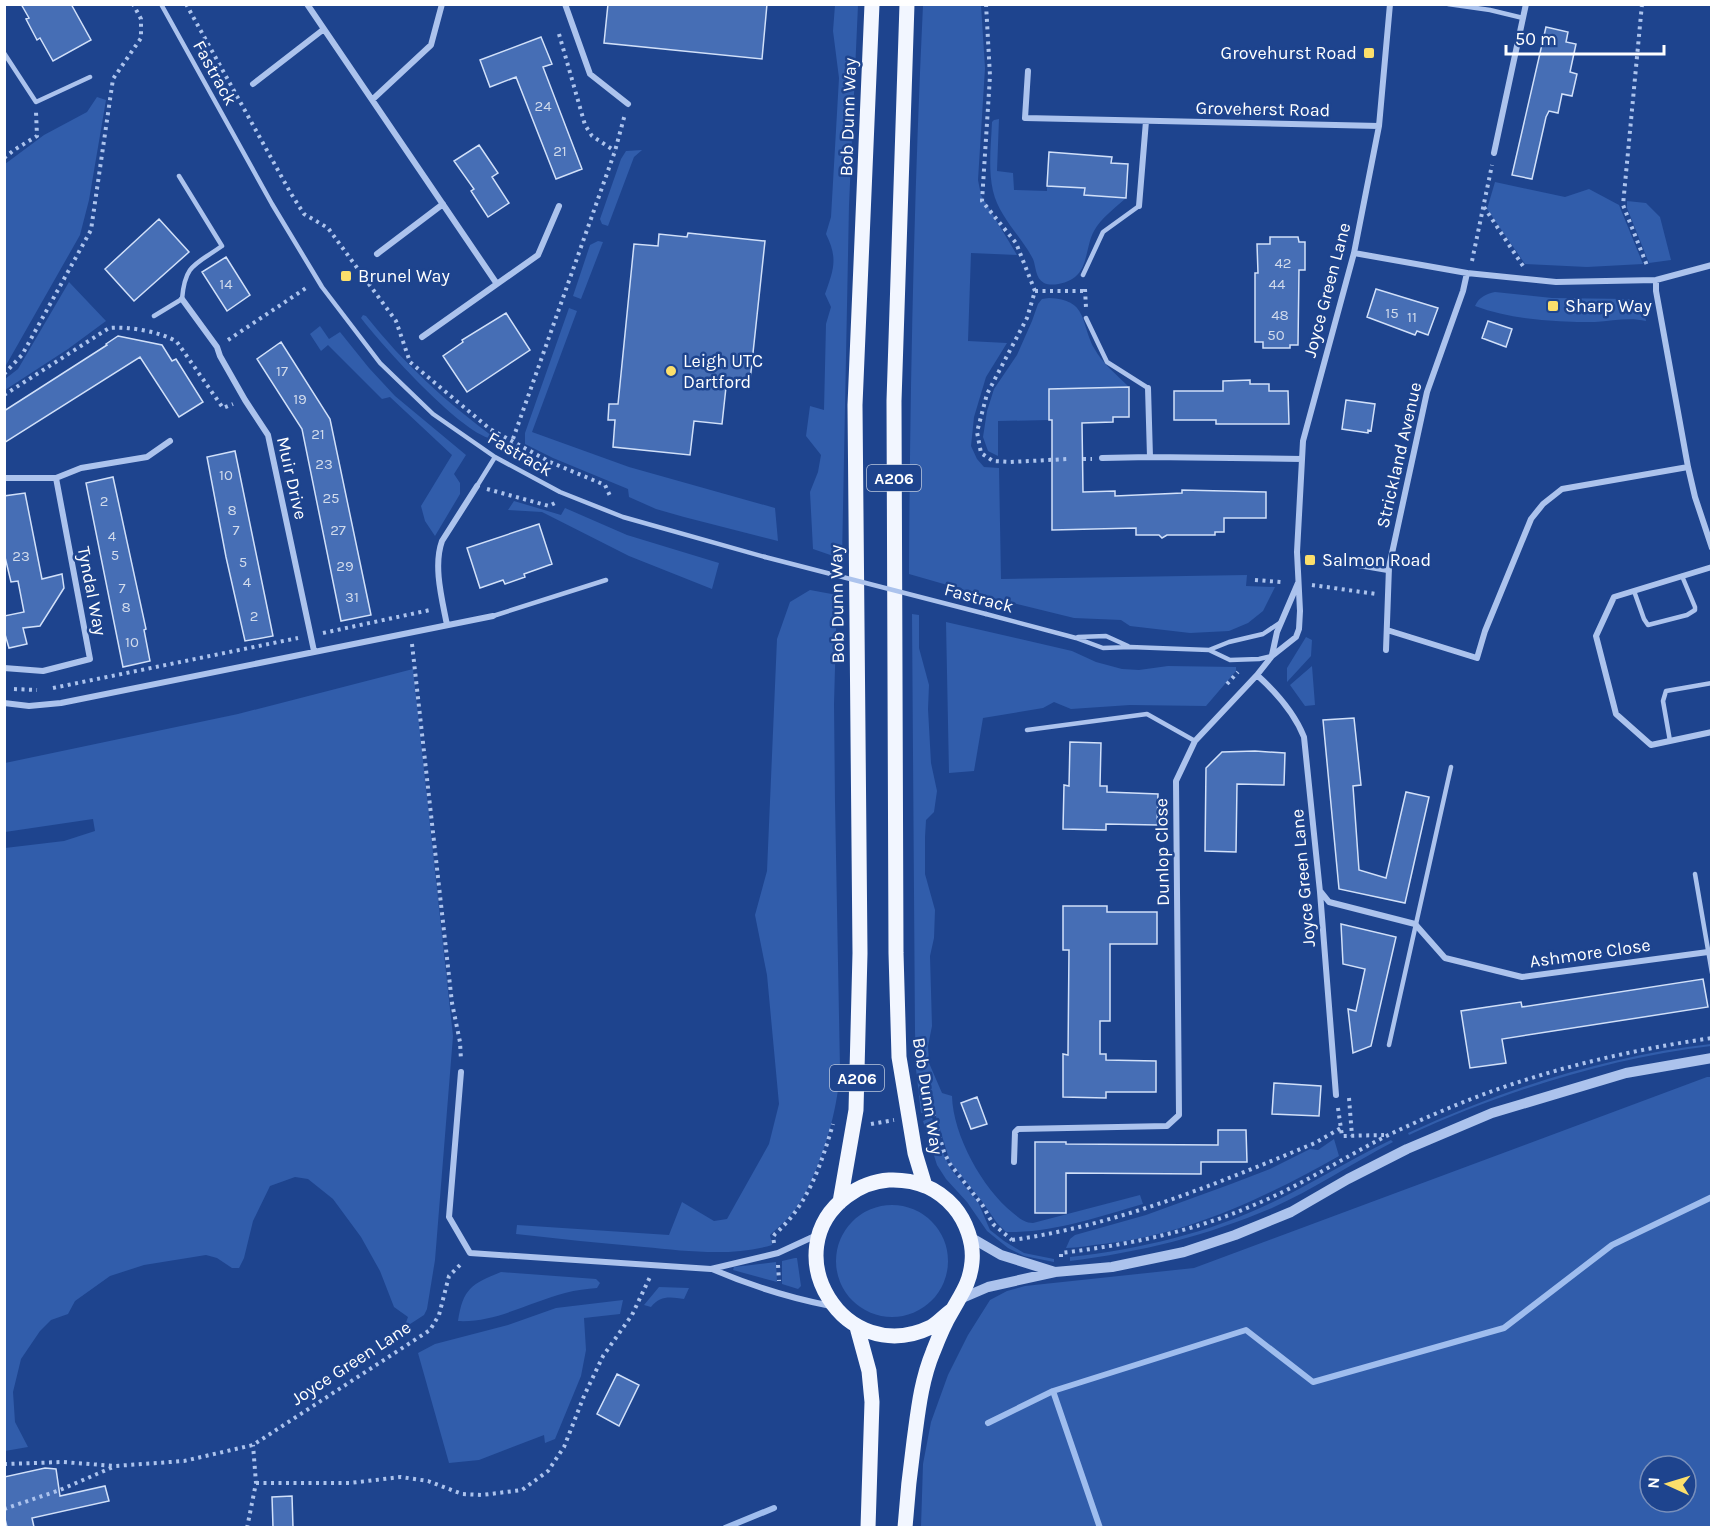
<svg xmlns="http://www.w3.org/2000/svg" width="1716" height="1532" font-family="Karla,sans-serif">
  <rect width="100%" height="100%" fill="#1e448e"/>
  <path fill="#315dab" fill-rule="evenodd" d="M 835,5 L 858,5 L 849,205 L 842,559 L 813,549 L 810,492 L 818,472 L 821,455 L 806,436 L 810,406 L 824,410 L 826,324 L 831,307 L 825,294 C 834,269 838,258 826,234 L 831,217 L 839,78 L 833,31 Z
    M 923,5 L 981,5 L 985,68 L 978,180 L 981,195 L 1017,255 L 971,253 L 968,341 L 1007,343 L 986,377 L 974,417 L 971,446 L 977,459 L 984,467 L 999,468 L 1001,579 L 1247,575 L 1246,586 L 1275,587 L 1263,611 L 1248,623 L 1229,631 L 1190,633 L 1130,626 L 1121,620 L 1074,618 L 989,597 L 909,574 C 910,384 914,194 923,5 Z
    M 97,97 L 106,100 L 89,200 L 80,235 L 5,367 L 5,164 L 44,135 L 87,112 Z
    M 999,119 L 997,171 L 1013,173 L 1014,190 L 1047,191 L 1047,186 L 1085,188 L 1084,195 L 1126,198 C 1115,208 1101,218 1094,231 C 1086,245 1088,267 1075,277 C 1068,283 1052,287 1044,283 C 1035,278 1036,266 1033,259 C 1021,236 999,217 993,191 C 988,169 991,145 992,122 L 994,120 Z
    M 642,150 L 634,157 L 608,226 L 602,224 L 600,219 L 621,159 L 626,151 Z
    M 1495,182 L 1565,197 L 1589,189 L 1619,205 L 1643,264 L 1587,267 L 1525,264 L 1487,209 Z
    M 1627,201 L 1646,203 L 1660,217 L 1671,260 L 1649,263 L 1627,208 Z
    M 598,241 L 603,242 L 581,299 L 573,296 L 590,245 Z
    M 69,282 L 106,321 L 68,349 L 5,390 L 5,379 L 18,369 Z
    M 1495,292 L 1552,298 L 1628,299 C 1640,303 1644,309 1646,321 C 1629,317 1613,321 1595,322 C 1555,322 1513,320 1475,306 C 1479,297 1486,294 1495,292 Z
    M 1049,298 C 1088,300 1080,321 1094,348 C 1102,363 1117,375 1129,387 L 1049,389 L 1049,420 L 998,421 L 998,456 L 988,451 L 983,437 L 987,411 L 994,389 L 1017,355 L 1032,321 L 1038,304 L 1042,299 Z
    M 569,308 L 577,311 L 532,432 L 629,467 L 775,508 L 778,541 L 684,517 L 656,509 L 629,497 L 628,489 L 553,458 L 525,444 L 525,433 Z
    M 363,315 L 366,316 C 404,364 447,403 496,439 C 468,442 380,343 361,318 Z
    M 320,326 L 329,339 L 340,332 L 369,368 L 395,396 L 466,455 L 454,474 L 460,483 L 460,494 L 435,536 L 425,521 L 421,506 L 452,455 L 390,397 L 382,399 L 328,345 L 321,351 L 310,334 Z
    M 514,501 L 561,515 L 565,508 L 627,535 L 719,563 L 712,589 L 629,556 L 542,512 L 508,510 Z
    M 810,590 L 837,595 L 834,704 L 835,802 L 840,1069 C 838,1111 822,1164 801,1201 C 793,1215 781,1225 770,1235 L 772,1245 C 732,1257 686,1251 644,1247 C 601,1243 559,1239 516,1234 L 517,1225 L 669,1235 L 682,1202 L 714,1221 L 727,1219 L 769,1144 L 779,1104 L 767,975 L 755,915 L 767,871 L 777,639 L 790,602 Z
    M 912,614 L 919,615 L 919,648 L 929,685 L 928,709 L 931,763 L 937,791 L 934,812 L 926,820 L 925,837 L 925,874 L 935,910 L 934,938 L 930,956 L 932,1026 L 928,1046 L 929,1063 L 942,1093 L 952,1096 C 953,1135 982,1188 1013,1213 C 1019,1218 1025,1223 1033,1223 L 1140,1195 L 1143,1204 C 1098,1217 1053,1233 1006,1232 L 997,1223 L 981,1200 L 950,1162 L 934,1110 L 921,1113 L 916,1069 L 915,1032 Z
    M 946,622 L 1072,651 L 1096,662 L 1122,669 L 1139,670 L 1168,666 L 1236,667 L 1236,671 L 1206,706 L 1130,705 L 1071,709 L 1054,702 L 1043,708 L 983,718 L 974,771 L 949,773 Z
    M 1306,637 L 1312,640 L 1311,656 L 1287,682 L 1287,668 Z
    M 1312,666 L 1315,705 L 1305,706 L 1290,685 Z
    M 413,669 L 453,1036 L 435,1260 L 427,1309 L 424,1315 L 404,1328 L 408,1317 L 394,1307 L 380,1271 L 361,1237 L 333,1199 L 308,1179 L 295,1177 L 270,1186 L 253,1221 L 244,1258 L 239,1268 L 232,1268 L 217,1258 L 206,1255 L 144,1265 L 110,1276 L 75,1301 L 68,1314 L 51,1320 L 40,1331 L 21,1359 L 13,1392 L 15,1422 L 28,1447 L 5,1451 L 5,848 L 64,841 L 95,831 L 93,819 L 5,832 L 5,763 L 238,714 Z
    M 1711,1044 L 1711,1046 C 1612,1057 1499,1093 1409,1135 L 1408,1133 C 1504,1089 1606,1056 1711,1044 Z
    M 1707,1077 L 1711,1077 L 1711,1527 L 921,1527 L 923,1464 L 931,1422 L 948,1375 L 968,1335 L 990,1300 L 1007,1291 L 1025,1286 L 1194,1268 ZM 1650,1466 L 1686,1466 L 1686,1502 L 1650,1502 Z
    M 932,1117 L 938,1142 L 950,1168 L 978,1202 L 990,1230 L 1004,1241 L 1024,1253 L 1054,1259 L 1054,1262 L 1024,1256 L 1008,1248 L 987,1231 L 967,1202 L 946,1179 L 937,1165 L 923,1121 Z
    M 1334,1139 L 1339,1156 C 1266,1197 1188,1235 1103,1244 C 1091,1245 1078,1248 1066,1248 L 1070,1239 L 1075,1235 L 1146,1215 L 1231,1184 L 1270,1169 L 1310,1149 L 1318,1150 Z
    M 1391,1140 L 1393,1142 C 1353,1163 1314,1189 1272,1208 C 1206,1236 1141,1252 1070,1261 L 1070,1257 C 1141,1249 1209,1233 1273,1202 C 1313,1183 1351,1159 1391,1140 Z
    M836 1261a56 56 0 1 1 112 0a56 56 0 1 1-112 0Z
    M 795,1258 L 797,1258 L 801,1286 L 798,1289 L 782,1284 L 782,1261 Z
    M 776,1262 L 777,1282 L 733,1270 L 734,1267 Z
    M 501,1272 L 596,1279 L 600,1283 L 597,1288 C 587,1289 576,1290 565,1293 C 530,1302 495,1323 458,1321 C 463,1289 471,1284 501,1272 Z
    M 659,1287 L 689,1288 L 684,1299 C 671,1297 660,1295 651,1307 L 644,1305 Z
    M 623,1300 L 620,1314 L 584,1318 L 586,1350 L 581,1376 L 555,1439 L 545,1443 L 544,1435 L 479,1460 L 449,1463 L 418,1353 L 435,1344 L 508,1325 L 556,1308 Z"/>
  <g fill="none" stroke-linecap="round" stroke-linejoin="round">
    <path stroke="#9fbdee" stroke-width="6" d="M 1053,1391 L 1100,1528
      M 988,1423 L 1053,1391 L 1246,1330 L 1313,1382 L 1504,1328 L 1612,1245 L 1712,1197
      M 725,1528 L 774,1508"/>
  </g>
  <path fill="#466eb5" stroke="#d1e0f9" stroke-width="1.5" d="M 21,4 L 71,4 L 91,40 L 53,61 L 40,38 L 37,40 L 26,19 L 29,18 Z
    M 608,4 L 767,4 L 762,59 L 604,43 Z
    M 1546,27 L 1568,32 L 1566,42 L 1576,44 L 1570,72 L 1577,74 L 1572,96 L 1562,94 L 1558,113 L 1549,111 L 1546,117 L 1532,179 L 1512,175 Z
    M 541,37 L 552,64 L 543,67 L 582,169 L 556,179 L 516,77 L 490,87 L 480,60 Z
    M 479,145 L 498,173 L 492,177 L 509,203 L 488,217 L 471,191 L 474,189 L 454,161 Z
    M 1049,152 L 1112,157 L 1111,163 L 1128,164 L 1126,198 L 1084,195 L 1085,188 L 1047,186 Z
    M 159,219 L 189,252 L 134,301 L 105,269 Z
    M 688,233 L 765,241 L 750,381 L 727,378 L 722,424 L 694,421 L 690,455 L 613,447 L 615,420 L 608,420 L 609,404 L 618,404 L 634,244 L 658,246 L 659,234 L 687,237 Z
    M 1270,237 L 1298,237 L 1299,242 L 1305,242 L 1305,270 L 1299,270 L 1298,345 L 1290,345 L 1290,348 L 1263,348 L 1263,342 L 1255,342 L 1255,273 L 1258,273 L 1257,244 L 1270,244 Z
    M 226,257 L 250,295 L 227,311 L 202,272 Z
    M 1376,289 L 1438,308 L 1428,335 L 1417,331 L 1415,335 L 1367,317 Z
    M 506,313 L 530,350 L 467,392 L 443,356 L 463,342 L 462,340 Z
    M 1488,321 L 1512,329 L 1506,347 L 1482,338 Z
    M 118,336 L 162,345 L 172,361 L 176,359 L 203,402 L 179,417 L 140,357 L 4,443 L 4,411 L 107,345 L 106,344 Z
    M 281,342 L 330,419 L 371,615 L 341,621 L 302,429 L 257,359 Z
    M 1250,380 L 1250,384 L 1269,384 L 1269,391 L 1288,391 L 1289,424 L 1216,424 L 1216,420 L 1174,420 L 1174,391 L 1223,391 L 1223,381 Z
    M 1129,387 L 1129,417 L 1113,417 L 1113,422 L 1082,423 L 1083,492 L 1115,491 L 1115,496 L 1182,493 L 1182,490 L 1266,492 L 1266,518 L 1224,518 L 1224,532 L 1215,532 L 1215,535 L 1167,535 L 1162,538 L 1159,535 L 1136,535 L 1136,528 L 1052,530 L 1052,420 L 1049,420 L 1049,389 Z
    M 1346,400 L 1375,404 L 1371,431 L 1368,430 L 1368,433 L 1342,429 Z
    M 235,451 L 273,636 L 245,641 L 226,557 L 207,457 Z
    M 113,477 L 146,629 L 144,630 L 150,661 L 123,667 L 86,483 Z
    M 25,493 L 42,579 L 62,574 L 64,588 L 40,626 L 23,628 L 27,644 L 9,648 L 4,631 L 4,616 L 24,612 L 18,581 L 11,582 L 4,553 L 4,496 Z
    M 539,524 L 552,564 L 524,574 L 525,577 L 505,584 L 503,580 L 480,588 L 467,548 Z
    M 1354,718 L 1361,785 L 1353,786 L 1359,870 L 1386,878 L 1406,792 L 1429,797 L 1405,903 L 1339,889 L 1323,720 Z
    M 1070,742 L 1101,743 L 1100,786 L 1107,786 L 1107,792 L 1158,794 L 1157,825 L 1106,824 L 1106,830 L 1063,829 L 1064,785 L 1069,786 Z
    M 1255,751 L 1285,753 L 1284,785 L 1237,784 L 1236,852 L 1205,851 L 1206,768 L 1222,752 Z
    M 1063,906 L 1107,906 L 1107,912 L 1157,912 L 1157,944 L 1110,944 L 1110,1021 L 1100,1021 L 1100,1054 L 1106,1054 L 1106,1060 L 1156,1061 L 1156,1092 L 1106,1092 L 1106,1098 L 1063,1097 L 1063,1054 L 1068,1055 L 1069,950 L 1063,950 Z
    M 1341,924 L 1396,937 L 1371,1046 L 1353,1053 L 1348,1009 L 1356,1011 L 1365,969 L 1343,964 Z
    M 1703,979 L 1708,1007 L 1502,1039 L 1506,1063 L 1470,1068 L 1461,1011 L 1521,1002 L 1522,1007 Z
    M 1274,1083 L 1321,1086 L 1319,1116 L 1272,1114 Z
    M 977,1097 L 987,1124 L 971,1129 L 961,1103 Z
    M 1218,1130 L 1246,1130 L 1247,1162 L 1201,1162 L 1201,1174 L 1066,1173 L 1066,1213 L 1035,1213 L 1035,1142 L 1066,1142 L 1066,1144 L 1218,1145 Z
    M 617,1374 L 639,1385 L 619,1426 L 597,1414 Z
    M 45,1468 L 56,1469 L 60,1496 L 105,1486 L 109,1501 L 32,1518 L 34,1527 L 7,1527 L 4,1515 L 4,1477 Z
    M 292,1496 L 293,1527 L 273,1527 L 272,1497 Z"/>
  <g fill="none" stroke-linecap="round" stroke-linejoin="round">
    <path stroke="#acc3ed" stroke-width="4" stroke-dasharray="3 4.5" stroke-linecap="butt" d="M 186,4 L 290,192 L 304,214 L 328,228 L 396,321 L 410,362 L 490,429 L 550,462 L 605,485 L 611,498
      M 986,4 L 990,76 L 982,201 L 1016,243 L 1035,291 L 1027,318 L 987,394 L 977,432 L 981,453 L 993,461 L 1010,462 L 1068,459
      M 1642,4 L 1623,205 L 1648,268
      M 559,34 L 585,125 L 592,136 L 615,151
      M 4,158 L 14,150 L 37,136 L 36,112
      M 1484,207 L 1523,266
      M 1472,261 L 1492,165
      M 1085,289 L 1086,308
      M 1035,291 L 1085,291
      M 228,340 L 309,286
      M 4,374 L 22,355 L 91,230 L 113,79 L 141,38 L 141,19 L 133,4
      M 4,395 L 109,328 C 128,326 162,332 177,342 L 223,408 L 233,404
      M 508,453 L 615,151 L 625,114
      M 1083,459 L 1092,459
      M 487,489 L 549,506 L 555,503
      M 1255,580 L 1281,582
      M 1312,585 L 1376,594
      M 323,633 L 430,610
      M 412,644 L 452,1003 L 460,1042 L 461,1060
      M 1227,684 L 1238,672
      M 53,688 L 298,638
      M 14,689 L 37,690
      M 1349,1098 L 1352,1136
      M 1338,1108 L 1342,1136 L 1384,1135
      M 925,1115 L 933,1114 L 944,1152 L 950,1164 L 983,1206 L 993,1224 L 1012,1240
      M 871,1124 L 894,1120
      M 1012,1240 C 1118,1225 1216,1184 1315,1143 L 1341,1128
      M 774,1243 L 773,1237 L 775,1234 C 808,1205 821,1165 833,1124
      M 1061,1257 L 1061,1253 C 1127,1245 1192,1232 1254,1205 C 1295,1188 1332,1165 1371,1144 C 1395,1131 1423,1119 1449,1108 C 1532,1073 1622,1051 1712,1038
      M 778,1265 L 779,1281
      M 4,1464 L 63,1462 L 115,1466 L 184,1461 L 253,1445 L 430,1330 L 439,1315 L 449,1276 L 462,1263
      M 256,1483 L 350,1483 L 401,1477 L 428,1481 L 462,1494 L 482,1495 L 522,1490 L 548,1471 L 564,1447 L 584,1396 L 603,1356 L 632,1315 L 650,1277
      M 4,1509 L 60,1490 L 113,1467
      M 247,1528 L 256,1483 L 253,1445"/>
    <path stroke="#acc3ed" stroke-width="4.5" d="M 161,4 L 272,204 L 322,287 L 380,363 L 433,414 L 495,457 L 560,492 L 623,517 L 765,557
      M 1448,4 L 1490,10 L 1523,18
      M 4,53 L 36,102 L 90,77
      M 1083,275 L 1103,232 L 1139,206
      M 154,316 L 182,299 C 185,264 195,265 222,246 L 179,176
      M 1086,318 L 1107,362 L 1148,388
      M 477,486 L 495,457
      M 1325,560 L 1389,571
      M 1634,591 L 1644,619 L 1648,625 L 1687,615 L 1695,610 L 1695,607 L 1682,576
      M 986,614 L 1076,638 L 1103,648 L 1130,647 L 1209,650 L 1230,660 L 1259,659 L 1272,656
      M 493,616 L 606,580
      M 1078,637 L 1106,636 L 1128,646
      M 1209,650 L 1229,642 L 1263,634 L 1281,622
      M 1027,730 L 1147,714 L 1195,741
      M 1670,741 L 1663,701 L 1666,691 L 1712,683
      M 1695,874 L 1712,973
      M 1389,1045 L 1451,767"/>
    <path stroke="#acc3ed" stroke-width="6" d="M 307,4 L 497,284
      M 565,4 L 590,74 L 628,104
      M 1028,71 L 1025,118 L 1379,126
      M 253,84 L 324,29
      M 373,99 L 431,45 L 442,4
      M 1494,153 L 1526,4
      M 1139,206 L 1146,121
      M 1354,253 L 1467,273 L 1556,282 L 1656,280 L 1712,265
      M 377,254 L 443,204
      M 1656,280 L 1656,291 L 1688,467 L 1695,497 L 1712,548
      M 182,299 L 217,347 L 220,356 L 245,400 L 268,435 L 314,651
      M 422,337 L 538,255 L 559,206
      M 1148,388 L 1150,457 L 1302,459
      M 1102,458 L 1150,457
      M 4,478 L 56,478 L 81,468 L 147,457 L 170,441
      M 1712,567 L 1614,597 L 1596,636 L 1616,714 L 1651,745 L 1712,732
      M 447,625 C 442,599 433,566 442,541 L 477,486
      M 1387,630 L 1477,658 L 1485,631 L 1531,519 L 1543,504 L 1562,489 L 1688,467
      M 1386,650 L 1389,567 L 1427,392 L 1463,291 L 1467,273
      M 1272,655 L 1277,632 L 1298,583
      M 4,668 L 43,671 L 90,659 L 56,478
      M 1257,675 C 1277,693 1294,712 1304,737 L 1320,892 L 1336,1095
      M 4,703 L 29,706 L 61,703 L 493,616
      M 1321,892 L 1329,902 L 1415,924 L 1445,958 L 1522,977 L 1708,952
      M 461,1072 L 449,1217 L 470,1253 L 711,1269 L 778,1253 L 817,1235
      M 1014,1162 L 1015,1132 L 1018,1129 L 1167,1126 L 1179,1115 L 1176,781 L 1195,741 L 1257,675 L 1272,656 L 1296,637 L 1299,629 L 1300,611 L 1297,552 L 1303,441 L 1354,253 L 1379,126 L 1390,4
      M 712,1269 C 749,1285 790,1298 831,1306"/>
    <path stroke="#acc3ed" stroke-width="10" d="M 970,1237 L 1001,1255 L 1055,1272
      M 960,1299 L 988,1287 L 1055,1272 L 1112,1267 L 1184,1252 L 1235,1235 L 1291,1212 L 1348,1179 L 1407,1149 L 1492,1113 L 1626,1073 L 1712,1058"/>
    <path stroke="#f2f6ff" stroke-width="15" d="M 907,4 L 894,401 L 896,953 L 899,1057 L 915,1153 L 925,1186
      M 840,1202 L 856,1110 L 860,953 L 855,405 L 872,4
      M 857,1327 L 869,1371 L 872,1402 L 868,1528
      M 905,1528 C 907,1499 910,1470 914,1441 C 918,1412 921,1381 933,1352 C 938,1339 944,1324 952,1311 C 962,1293 970,1283 972,1262 C 974,1243 966,1221 954,1207 C 937,1187 913,1179 889,1180 C 873,1181 859,1187 847,1196 C 773,1251 844,1369 931,1327 C 938,1323 945,1315 952,1310"/>
    <path stroke="#acc3ed" stroke-width="4.5" d="M 765,557 L 986,614"/>
  </g>
  <g fill="#fcdf6b" stroke="#1e448e" stroke-width="2">
    <rect x="1363" y="47" width="12" height="12" rx="3"/>
    <rect x="340" y="270" width="12" height="12" rx="3"/>
    <rect x="1547" y="300" width="12" height="12" rx="3"/>
    <circle cx="671" cy="371" r="6"/>
    <rect x="1304" y="554" width="12" height="12" rx="3"/>
  </g>
  <g text-anchor="middle" stroke-width="5" stroke-linejoin="round" paint-order="stroke">
    <g font-size="15" fill="#d1dbec">
      <text x="543" y="111">24</text>
      <text x="560" y="156">21</text>
      <text x="1283" y="268">42</text>
      <text x="226" y="289">14</text>
      <text x="1277" y="289">44</text>
      <text x="1392" y="318">15</text>
      <text x="1280" y="320">48</text>
      <text x="1412" y="322">11</text>
      <text x="1276" y="340">50</text>
      <text x="282" y="376">17</text>
      <text x="300" y="404">19</text>
      <text x="318" y="439">21</text>
      <text x="324" y="469">23</text>
      <text x="226" y="480">10</text>
      <text x="331" y="503">25</text>
      <text x="104" y="506">2</text>
      <text x="232" y="515">8</text>
      <text x="236" y="535">7</text>
      <text x="338" y="535">27</text>
      <text x="112" y="541">4</text>
      <text x="115" y="560">5</text>
      <text x="21" y="561">23</text>
      <text x="243" y="567">5</text>
      <text x="345" y="571">29</text>
      <text x="247" y="587">4</text>
      <text x="122" y="593">7</text>
      <text x="352" y="602">31</text>
      <text x="126" y="612">8</text>
      <text x="254" y="621">2</text>
      <text x="132" y="647">10</text>
    </g>
    <g fill="#1e448e" stroke="#bcc7dd" stroke-width="1.5">
      <rect x="867" y="465" width="54" height="26" rx="4.5"/>
      <rect x="830" y="1065" width="54" height="26" rx="4.5"/>
    </g>
    <g font-size="16" font-weight="bold" fill="#fff">
      <text x="894" y="484">A206</text>
      <text x="857" y="1084">A206</text>
    </g>
    <g font-size="18" fill="#fff" stroke="#1e448e" text-anchor="start">
      <text x="1357" y="59" text-anchor="end">Grovehurst Road</text>
      <text x="358" y="282">Brunel Way</text>
      <text x="1565" y="312">Sharp Way</text>
      <text x="683" y="367">Leigh UTC<tspan x="683" dy="21">Dartford</tspan></text>
      <text x="1322" y="566">Salmon Road</text>
    </g>
    <g font-size="18" fill="#fff" stroke="#1e448e">
      <text transform="translate(215 73) rotate(61)" y="6">Fastrack</text>
      <text transform="translate(1263 109) rotate(1)" y="6">Groveherst Road</text>
      <text transform="translate(848 117) rotate(-88)" y="6">Bob Dunn Way</text>
      <text transform="translate(1327 290) rotate(-75)" y="6">Joyce Green Lane</text>
      <text transform="translate(520 454) rotate(30)" y="6">Fastrack</text>
      <text transform="translate(1399 455) rotate(-77)" y="6">Strickland Avenue</text>
      <text transform="translate(292 478) rotate(77)" y="6">Muir Drive</text>
      <text transform="translate(92 591) rotate(79)" y="6">Tyndal Way</text>
      <text transform="translate(979 598) rotate(15)" y="6">Fastrack</text>
      <text transform="translate(837 604) rotate(-91)" y="6">Bob Dunn Way</text>
      <text transform="translate(1162 852) rotate(-91)" y="6">Dunlop Close</text>
      <text transform="translate(1303 878) rotate(-95)" y="6">Joyce Green Lane</text>
      <text transform="translate(1590 953) rotate(-8)" y="6">Ashmore Close</text>
      <text transform="translate(928 1096) rotate(81)" y="6">Bob Dunn Way</text>
      <text transform="translate(351 1363) rotate(-33)" y="6">Joyce Green Lane</text>
    </g>
  </g>
  <rect width="1716" height="1532" fill="none" stroke="#ffffff" stroke-width="12"/>
  <g transform="translate(1668 1484) rotate(274)"><circle r="28" fill="#1e448e" stroke="#788fbb" stroke-width="1.5"/>
  <path d="M0-4.5L10 22L0 15L-10 22Z" fill="#fcdf6b"/>
  <text y="-9" font-size="16" font-weight="bold" text-anchor="middle" fill="#ffffff">N</text>
  </g>
  <path d="M1506 45v9h158v-9" fill="none" stroke="#ffffff" stroke-width="3"/>
  <text x="1515" y="45" font-size="18" fill="#ffffff" stroke="#1e448e" stroke-width="4.5" paint-order="stroke">50 m</text>
</svg>
